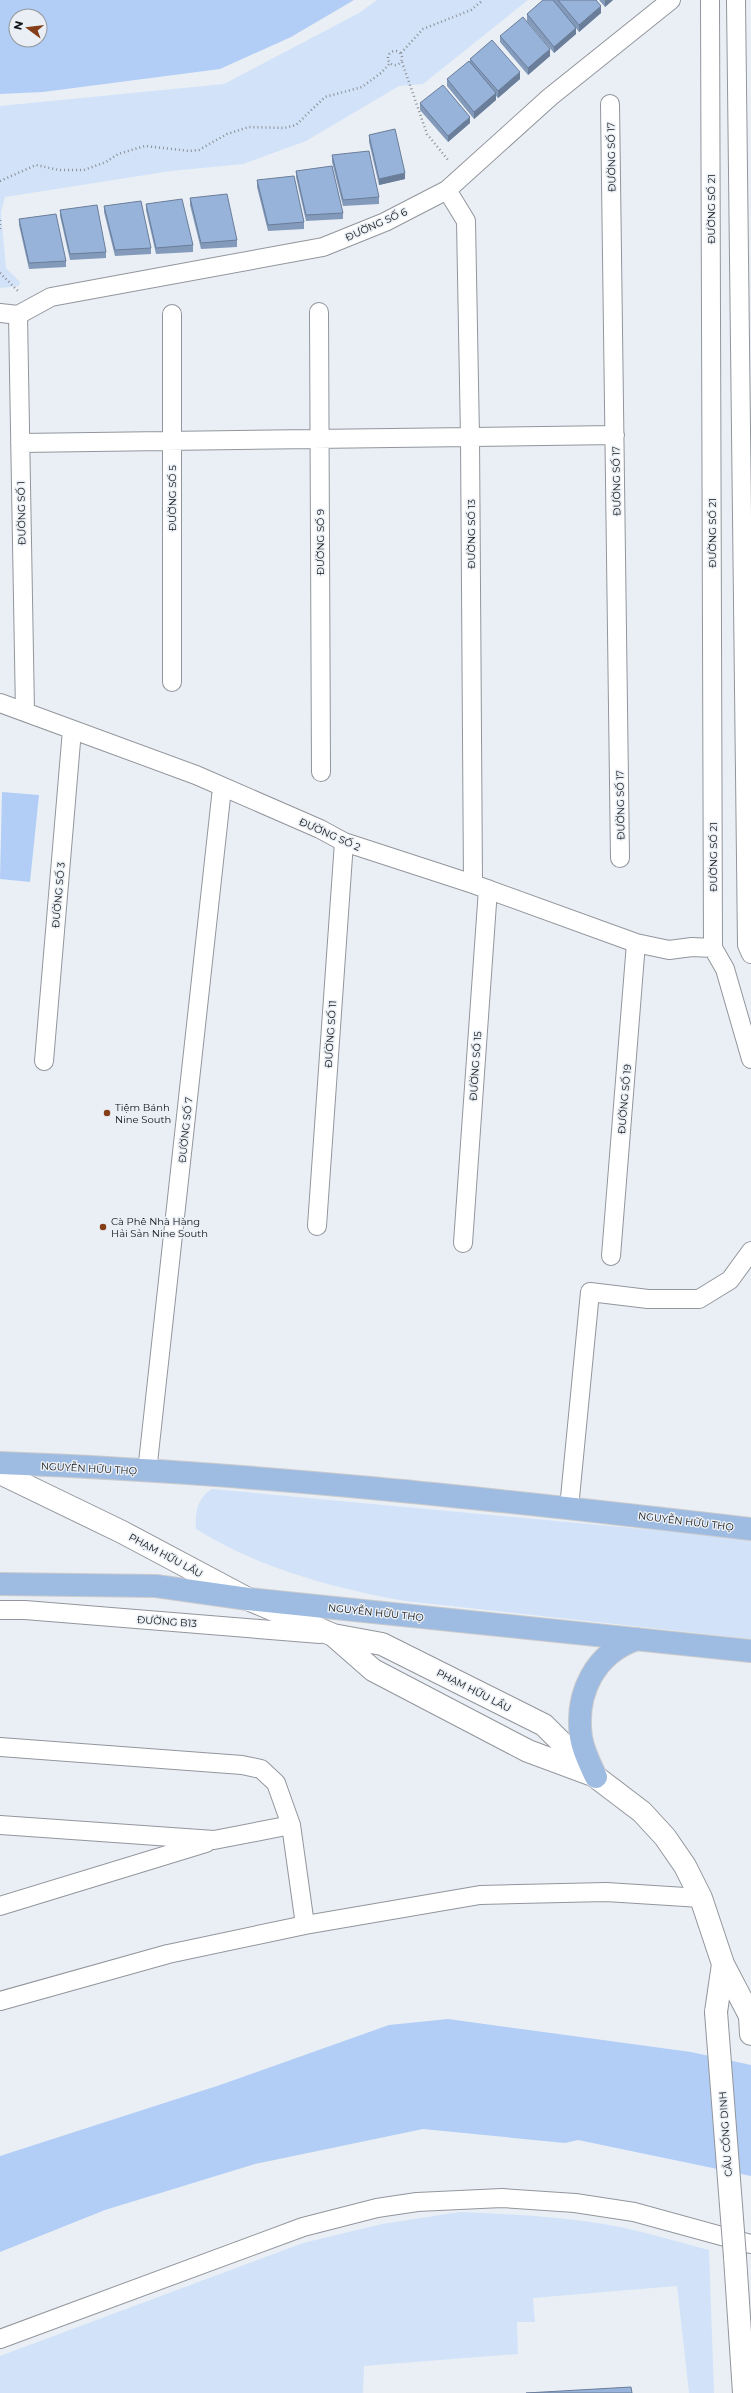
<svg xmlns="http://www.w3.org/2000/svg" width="751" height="2393" font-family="Montserrat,sans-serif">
  <rect width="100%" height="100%" fill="#eaeff5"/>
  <path fill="#d2e2f9" d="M 377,0 L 528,0 L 423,84 L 399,86 L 306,141 L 243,164 L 171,171 L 5,197 L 1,213 L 6,268 L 20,282 L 19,286 L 0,288 L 0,106 L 224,84 L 359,13 Z
    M 212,1489 L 751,1539 L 751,1639 L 405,1601 C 333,1588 258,1568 196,1529 C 195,1512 197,1498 212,1489 Z
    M 460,2212 C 512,2214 564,2217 615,2226 C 646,2232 678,2242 709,2250 L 714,2393 L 689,2393 L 677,2286 L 533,2298 L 535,2322 L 517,2322 L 518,2354 L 364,2366 L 363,2393 L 0,2393 L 0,2356 L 303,2243 L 382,2224 Z"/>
  <path fill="#b2cef6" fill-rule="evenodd" d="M 0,0 L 354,0 L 291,37 L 220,69 L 43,92 L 0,94 ZM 16,16 L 40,16 L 40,40 L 16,40 Z
    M 2,792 L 39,795 L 30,882 L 0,879 Z
    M 448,2019 L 691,2052 L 751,2065 L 751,2176 L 578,2140 L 565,2143 L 423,2129 L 255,2164 L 105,2210 L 0,2252 L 0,2156 L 220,2085 L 389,2025 Z"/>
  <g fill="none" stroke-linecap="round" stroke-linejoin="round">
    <g stroke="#92969c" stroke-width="20">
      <path id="street" d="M 710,0 L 713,948 L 725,969 L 751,1059
        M 736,0 L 747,945 L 751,954
        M 610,104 L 620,858
        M 447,190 L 466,221 L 470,437 L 473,884
        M 319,312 L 321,772
        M 0,313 L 18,315
        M 172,314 L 172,682
        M 18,315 L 51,297 L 323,247 L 385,222 L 447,190 L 550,97 L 671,0
        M 18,315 L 25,712
        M 20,443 L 615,435
        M 0,703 L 196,775 L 320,829 L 344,842 L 473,884 L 636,943 L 669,950 L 692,947 L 713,948
        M 44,1061 L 72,730
        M 317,1226 L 344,842
        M 463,1243 L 488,889
        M 611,1256 L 636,943
        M 147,1472 L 222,788
        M 569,1508 L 590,1292 L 648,1299 L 699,1299 L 730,1280 L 751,1251
        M 0,1610 L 25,1610 L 320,1634
        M 0,1747 L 242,1765 L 261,1769 L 276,1783 L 291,1825 L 305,1925
        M 0,1825 L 214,1840 L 291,1825
        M 0,1906 L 206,1843
        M 0,2001 L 168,1954 L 305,1925 L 480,1895 L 606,1892 L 701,1898
        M 0,2339 L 303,2227 L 377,2208 L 417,2202 L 502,2198 L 575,2203 L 634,2212 L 751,2244"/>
    </g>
    <g stroke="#92969c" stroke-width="24">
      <path id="secondary" d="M 0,1473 L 122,1532 L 248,1599 L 333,1635 L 382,1644 L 544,1725 L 596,1777 L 642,1812 L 665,1837 L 685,1866 L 701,1898 L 723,1964 L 750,2016 L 751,2034
        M 333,1635 L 373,1670 L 528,1751 L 590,1774
        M 716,2012 L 723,1964
        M 735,2257 L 744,2393"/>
    </g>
    <g stroke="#cbcbcc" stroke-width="24">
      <path id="primary" d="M 0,1463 C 251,1472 502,1500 751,1529
        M 0,1584 L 156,1586 L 248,1599 L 751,1651
        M 596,1777 C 590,1764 583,1751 581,1737 C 575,1693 595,1653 637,1639"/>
    </g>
    <path stroke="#8b8f93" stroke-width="2.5" stroke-dasharray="1 3" stroke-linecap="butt" d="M388 58a7 7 0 1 1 14 0a7 7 0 1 1-14 0Z
      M 401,53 L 423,29 L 471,10 L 483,0
      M 402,62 L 427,134 L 448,160
      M 0,181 L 36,165 L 59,170 L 84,170 L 106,162 L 118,154 L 145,146 L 190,151 L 199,150 L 227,134 L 249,127 L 284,128 L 296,125 L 325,97 L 362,87 L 381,73 L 390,63
      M 0,220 L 0,232
      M 0,273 L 18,291"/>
    <use href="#street" stroke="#fff" stroke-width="18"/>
    <use href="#secondary" stroke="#fff" stroke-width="22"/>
    <use href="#primary" stroke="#9ebbe2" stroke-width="22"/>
    <g stroke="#92969c" stroke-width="24" stroke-linecap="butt">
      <path id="secondary-bridge" d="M 716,2012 L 735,2257"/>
    </g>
    <use href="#secondary-bridge" stroke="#fff" stroke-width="22"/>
  </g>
  <path fill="#839abb" d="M 543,0 L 596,0 L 601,13 L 579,32 L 576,28 L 576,34 L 554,53 L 527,21 L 527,14 Z
    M 599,0 L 613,0 L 605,7 Z
    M 500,36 L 550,56 L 528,75 L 500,42 Z
    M 470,59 L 520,79 L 498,98 L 496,96 L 496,100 L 474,119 L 447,86 L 447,79 L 470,63 Z
    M 420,103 L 470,123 L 448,142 L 420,110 Z
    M 369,135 L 405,179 L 379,185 L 369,142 Z
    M 332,155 L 379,197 L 379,204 L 343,206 L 332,162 Z
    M 296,171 L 343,213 L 343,219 L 306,221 L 296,177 Z
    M 257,180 L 304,222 L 304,229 L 268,231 L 257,187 Z
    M 190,198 L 237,240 L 237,247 L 201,249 L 190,205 Z
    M 146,204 L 193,245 L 193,252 L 156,254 L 146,210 Z
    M 104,206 L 151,248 L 151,254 L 115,256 L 104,212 Z
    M 60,210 L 106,252 L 106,258 L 70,260 L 60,216 Z
    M 19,219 L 66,261 L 66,267 L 29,269 L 19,225 Z"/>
  <path fill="#6a7d99" d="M 606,0 L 613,0 L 605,7 L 605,1 Z
    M 601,6 L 601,13 L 579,32 L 579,25 Z
    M 576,28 L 576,34 L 554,53 L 554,47 Z
    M 550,49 L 550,56 L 528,75 L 528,68 Z
    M 520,72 L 520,79 L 498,98 L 498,91 Z
    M 496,93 L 496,100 L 474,119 L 474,112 Z
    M 470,117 L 470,123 L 448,142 L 448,136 Z
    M 405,173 L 405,179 L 379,185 L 379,179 Z"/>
  <path fill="#98b3da" stroke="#6a7d99" d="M 543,0 L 553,0 L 576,28 L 554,47 L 527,14 Z
    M 558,0 L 596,0 L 601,6 L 579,25 Z
    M 523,17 L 550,49 L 528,68 L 500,36 Z
    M 492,40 L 520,72 L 498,91 L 470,59 Z
    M 469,61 L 496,93 L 474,112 L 447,79 Z
    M 443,85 L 470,117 L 448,136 L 420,103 Z
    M 395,129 L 405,173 L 379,179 L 369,135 Z
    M 369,151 L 379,197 L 343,200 L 332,155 Z
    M 332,166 L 343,213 L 306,215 L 296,171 Z
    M 294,176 L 304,222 L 268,225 L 257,180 Z
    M 227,194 L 237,240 L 201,243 L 190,198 Z
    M 182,199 L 193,245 L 156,248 L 146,204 Z
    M 141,201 L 151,248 L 115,250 L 104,206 Z
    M 97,205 L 106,252 L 70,254 L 60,210 Z
    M 56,214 L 66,261 L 29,263 L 19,219 Z
    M 631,2387 L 632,2393 L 526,2393 Z"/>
  <g fill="#853f18" stroke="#eaeff5" stroke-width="1.5">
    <circle cx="107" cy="1113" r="4"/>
    <circle cx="103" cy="1227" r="4"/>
  </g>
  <g text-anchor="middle" stroke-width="3" stroke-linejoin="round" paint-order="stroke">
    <g font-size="10" fill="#111315" stroke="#eaeff5">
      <text transform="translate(611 157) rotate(-91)" y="4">ĐƯỜNG SỐ 17</text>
      <text transform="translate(711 209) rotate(-90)" y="4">ĐƯỜNG SỐ 21</text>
      <text transform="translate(376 224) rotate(-24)" y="4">ĐƯỜNG SỐ 6</text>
      <text transform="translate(616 481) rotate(-91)" y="4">ĐƯỜNG SỐ 17</text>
      <text transform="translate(172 498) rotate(-90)" y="4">ĐƯỜNG SỐ 5</text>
      <text transform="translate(21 513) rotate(-91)" y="4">ĐƯỜNG SỐ 1</text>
      <text transform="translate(712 533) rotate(-90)" y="4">ĐƯỜNG SỐ 21</text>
      <text transform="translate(471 534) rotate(-90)" y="4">ĐƯỜNG SỐ 13</text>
      <text transform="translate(320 542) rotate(-90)" y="4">ĐƯỜNG SỐ 9</text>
      <text transform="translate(620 805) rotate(-91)" y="4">ĐƯỜNG SỐ 17</text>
      <text transform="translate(330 834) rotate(24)" y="4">ĐƯỜNG SỐ 2</text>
      <text transform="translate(713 857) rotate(-90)" y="4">ĐƯỜNG SỐ 21</text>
      <text transform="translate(58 895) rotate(-85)" y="4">ĐƯỜNG SỐ 3</text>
      <text transform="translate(330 1034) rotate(-86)" y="4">ĐƯỜNG SỐ 11</text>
      <text transform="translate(475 1066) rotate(-86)" y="4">ĐƯỜNG SỐ 15</text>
      <text transform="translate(624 1099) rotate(-85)" y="4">ĐƯỜNG SỐ 19</text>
      <text transform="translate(185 1130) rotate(-84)" y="4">ĐƯỜNG SỐ 7</text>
      <text transform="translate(89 1468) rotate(3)" y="4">NGUYỄN HỮU THỌ</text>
      <text transform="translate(686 1521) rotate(7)" y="4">NGUYỄN HỮU THỌ</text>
      <text transform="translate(166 1555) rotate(28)" y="4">PHẠM HỮU LẦU</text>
      <text transform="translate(376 1612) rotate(6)" y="4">NGUYỄN HỮU THỌ</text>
      <text transform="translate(167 1621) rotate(4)" y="4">ĐƯỜNG B13</text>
      <text transform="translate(474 1690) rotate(27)" y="4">PHẠM HỮU LẦU</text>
      <text transform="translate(725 2134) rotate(-94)" y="4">CẦU CỐNG DINH</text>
    </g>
    <g font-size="10" fill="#111315" stroke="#eaeff5" text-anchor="start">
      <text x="115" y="1111">Tiệm Bánh<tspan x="115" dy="12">Nine South</tspan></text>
      <text x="111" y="1225">Cà Phê Nhà Hàng<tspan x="111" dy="12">Hải Sản Nine South</tspan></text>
    </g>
  </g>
  <g transform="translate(28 28) rotate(285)"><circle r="19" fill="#eaeff5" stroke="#93979b"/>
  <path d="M0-3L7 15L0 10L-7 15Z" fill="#853f18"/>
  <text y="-6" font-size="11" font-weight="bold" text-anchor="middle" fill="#111315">N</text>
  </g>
</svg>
